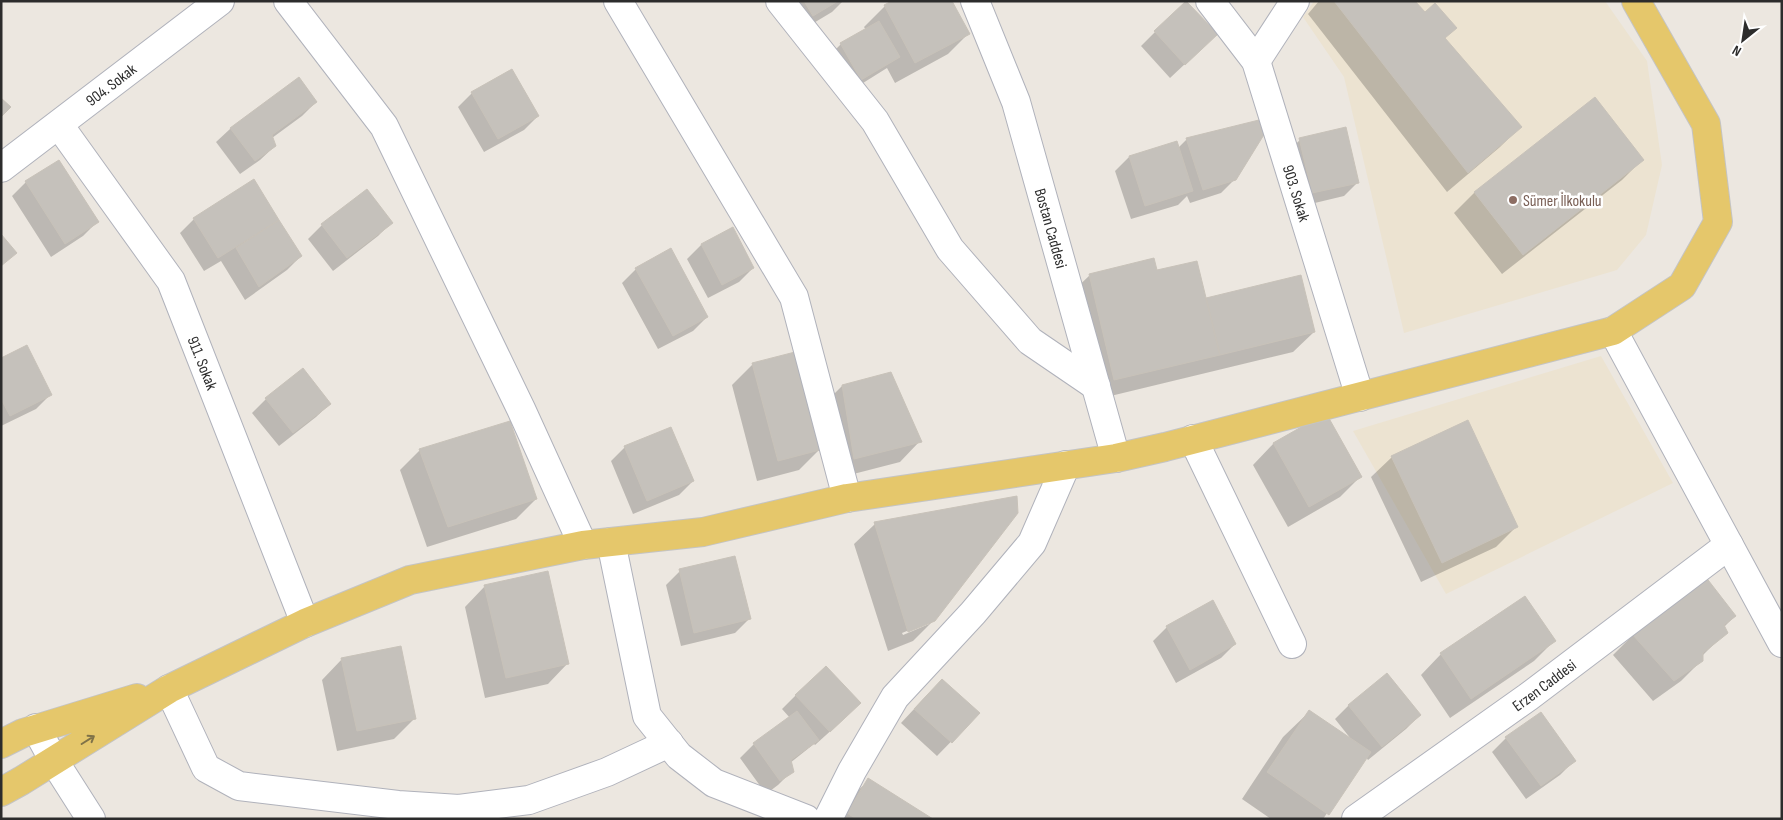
<svg xmlns="http://www.w3.org/2000/svg" width="1783" height="820" font-family="'Sofia Sans Condensed',sans-serif">
  <rect width="100%" height="100%" fill="#ece7e0"/>
  <path fill="#ece3d1" d="M 1314,1 L 1605,1 L 1647,61 L 1662,165 L 1646,235 L 1617,270 L 1404,333 L 1344,77 L 1303,17 Z
    M 1601,356 L 1673,483 L 1446,594 L 1353,431 Z"/>
  <path fill="#0003" fill-rule="evenodd" d="M 772,1 L 843,1 L 832,12 L 792,36 Z
    M 895,1 L 969,33 L 948,54 L 895,83 L 887,68 L 847,93 L 827,58 L 841,44 L 866,30 L 864,27 L 885,6 Z
    M 1319,1 L 1413,1 L 1520,127 L 1500,147 L 1447,192 L 1308,14 Z
    M 1155,32 L 1202,48 L 1170,78 L 1141,46 Z
    M 299,79 L 316,102 L 302,116 L 272,138 L 275,146 L 260,160 L 240,174 L 216,142 L 230,129 Z
    M 472,93 L 538,116 L 524,130 L 484,152 L 458,107 Z
    M 1594,99 L 1642,160 L 1622,180 L 1502,274 L 1454,213 L 1474,193 Z
    M 1187,139 L 1235,179 L 1221,193 L 1190,203 L 1187,196 L 1178,205 L 1131,219 L 1115,171 L 1129,157 L 1178,148 Z
    M 1300,140 L 1358,182 L 1344,196 L 1298,207 L 1285,154 Z
    M 58,162 L 97,222 L 83,236 L 51,257 L 12,196 L 26,182 Z
    M 253,181 L 301,256 L 287,270 L 245,300 L 221,261 L 204,271 L 180,233 L 194,219 Z
    M 367,190 L 391,223 L 378,236 L 333,271 L 308,239 L 322,225 Z
    M 732,229 L 753,268 L 739,282 L 708,298 L 687,259 L 701,245 Z
    M 636,269 L 707,317 L 693,331 L 658,349 L 622,283 Z
    M 1156,272 L 1206,300 L 1314,332 L 1293,352 L 1094,400 L 1069,295 L 1090,275 Z
    M 1,359 L 50,395 L 36,409 L 1,426 Z
    M 753,364 L 819,450 L 799,470 L 757,481 L 732,385 Z
    M 842,386 L 920,441 L 900,462 L 834,479 L 822,406 Z
    M 266,399 L 330,404 L 316,417 L 279,446 L 252,413 Z
    M 1325,415 L 1360,477 L 1340,497 L 1288,527 L 1253,465 L 1273,444 Z
    M 625,447 L 693,481 L 679,495 L 633,514 L 611,461 Z
    M 420,450 L 536,499 L 516,519 L 427,547 L 400,470 Z
    M 1392,457 L 1517,526 L 1496,547 L 1421,582 L 1371,477 Z
    M 875,524 L 934,620 L 913,641 L 888,651 L 854,544 ZM 929,622 L 929,624 L 903,635 L 902,633 Z
    M 680,571 L 749,619 L 735,633 L 681,646 L 666,585 Z
    M 485,586 L 568,663 L 548,684 L 485,698 L 465,607 Z
    M 1524,598 L 1554,641 L 1534,661 L 1450,718 L 1421,675 L 1441,654 Z
    M 1735,616 L 1724,627 L 1726,632 L 1702,656 L 1702,660 L 1681,681 L 1653,701 L 1613,655 L 1633,635 Z
    M 1167,627 L 1235,644 L 1221,658 L 1176,683 L 1153,641 Z
    M 342,659 L 415,718 L 394,739 L 337,751 L 322,680 Z
    M 928,694 L 978,714 L 937,756 L 901,723 Z
    M 796,695 L 846,717 L 815,745 L 814,744 L 790,763 L 792,771 L 778,785 L 766,794 L 740,758 L 754,744 L 790,718 L 782,709 Z
    M 1349,705 L 1420,715 L 1406,729 L 1368,760 L 1366,757 L 1323,819 L 1271,819 L 1242,799 L 1283,737 L 1309,712 L 1351,739 L 1335,719 Z
    M 1506,738 L 1574,761 L 1560,775 L 1526,799 L 1492,752 Z
    M 869,780 L 931,819 L 836,819 L 848,800 Z"/>
  <path fill="#c5c1bb" stroke="#c8c2b9" d="M 804,1 L 838,1 L 813,16 Z
    M 892,1 L 952,1 L 970,34 L 915,63 L 884,5 Z
    M 1186,1 L 1218,34 L 1185,65 L 1154,31 Z
    M 1334,1 L 1415,1 L 1425,12 L 1435,3 L 1457,28 L 1445,38 L 1522,127 L 1468,173 Z
    M 879,21 L 900,57 L 861,80 L 840,43 Z
    M 512,69 L 539,116 L 498,139 L 471,92 Z
    M 299,77 L 317,102 L 272,135 L 276,146 L 255,161 L 230,128 Z
    M 1595,97 L 1644,160 L 1523,255 L 1474,192 Z
    M 1,98 L 11,107 L 1,117 Z
    M 1259,120 L 1265,133 L 1236,180 L 1203,190 L 1186,138 Z
    M 1346,127 L 1359,183 L 1312,193 L 1299,138 Z
    M 1177,141 L 1193,191 L 1145,206 L 1129,156 Z
    M 59,160 L 99,222 L 65,244 L 25,181 Z
    M 254,179 L 279,220 L 218,258 L 193,218 Z
    M 367,189 L 393,223 L 347,258 L 321,224 Z
    M 279,220 L 302,256 L 259,287 L 236,248 Z
    M 733,227 L 754,268 L 722,285 L 701,244 Z
    M 1,234 L 17,253 L 1,266 Z
    M 671,248 L 708,317 L 673,336 L 635,268 Z
    M 1154,258 L 1157,270 L 1197,261 L 1220,355 L 1114,380 L 1089,274 Z
    M 1301,275 L 1315,332 L 1220,355 L 1206,298 Z
    M 27,345 L 52,395 L 10,416 L 1,399 L 1,358 Z
    M 795,352 L 820,450 L 778,461 L 752,363 Z
    M 303,368 L 331,404 L 293,433 L 265,398 Z
    M 891,372 L 922,442 L 854,459 L 842,385 Z
    M 1326,413 L 1362,477 L 1309,507 L 1273,443 Z
    M 1468,420 L 1518,527 L 1442,563 L 1391,456 Z
    M 510,421 L 537,499 L 448,527 L 419,449 Z
    M 671,427 L 694,481 L 647,501 L 624,446 Z
    M 1017,496 L 1018,513 L 935,621 L 908,632 L 874,522 Z
    M 735,556 L 751,619 L 694,633 L 679,569 Z
    M 548,571 L 569,664 L 506,678 L 484,585 Z
    M 1705,576 L 1736,616 L 1724,625 L 1728,633 L 1703,653 L 1703,661 L 1674,681 L 1632,634 Z
    M 1525,596 L 1556,641 L 1471,699 L 1440,653 Z
    M 1213,600 L 1236,644 L 1190,670 L 1166,626 Z
    M 401,646 L 416,719 L 357,731 L 341,658 Z
    M 826,666 L 861,703 L 830,732 L 795,695 Z
    M 1387,673 L 1421,715 L 1382,747 L 1348,705 Z
    M 942,679 L 980,713 L 952,743 L 914,709 Z
    M 1309,710 L 1371,752 L 1329,815 L 1267,772 Z
    M 797,711 L 819,740 L 791,760 L 794,772 L 780,781 L 753,743 Z
    M 1541,712 L 1576,761 L 1541,786 L 1505,737 Z
    M 868,778 L 933,819 L 856,819 L 847,813 Z"/>
  <g fill="none" stroke-linecap="round" stroke-linejoin="round">
    <g stroke="#b0b2bb" stroke-width="30">
      <g id="minor">
        <path d="M 288,1 L 384,126 L 521,409 L 583,545"/>
        <path d="M 618,1 L 794,297 L 847,498"/>
        <path d="M 780,1 L 875,121 L 950,249 L 1030,341 L 1096,386"/>
        <path id="s1" d="M 975,1 L 1016,102 L 1116,458"/>
        <path id="s2" d="M 1210,1 L 1256,61 L 1360,397"/>
        <path d="M 1256,61 L 1295,1"/>
        <path id="s3" d="M 59,125 L 171,281 L 305,623"/>
        <path id="s4" d="M 1,168 L 220,1"/>
        <path d="M 1613,331 L 1782,643"/>
        <path d="M 1193,439 L 1292,644"/>
        <path d="M 611,542 L 647,716 L 679,756 L 714,783 L 806,819"/>
        <path d="M 169,689 L 206,768 L 239,786 L 398,805 L 459,809 L 529,800 L 607,772 L 669,743"/>
        <path d="M 36,728 L 54,761 L 91,819"/>
        <path d="M 828,819 L 852,771 L 895,697 L 973,613 L 1032,543 L 1066,465"/>
        <path id="s5" d="M 1356,819 L 1528,697 L 1729,545"/>
      </g>
    </g>
    <g stroke="#c4c4c4" stroke-width="30">
      <path id="major" d="M 1,744 L 23,733 L 137,698
        M 1,792 L 21,781 L 169,689 L 305,623 L 410,580 L 583,545 L 703,532 L 847,498 L 1116,458 L 1165,447 L 1613,331 L 1682,286 L 1718,222 L 1706,124 L 1636,1"/>
    </g>
    <use href="#minor" stroke="#fff" stroke-width="28"/>
    <use href="#major" stroke="#e5c76b" stroke-width="28"/>
  </g>
  <defs><path id="oneway-shaft" d="M-6 0H5M1.5-3L5.5 0L1.5 3" fill="none" stroke-width="1.6" stroke-linecap="round" stroke-linejoin="round" transform="scale(1.25)"/></defs>
  <use stroke="#7f7248" href="#oneway-shaft" transform="translate(88 740) rotate(-32)"/>
  <circle fill="#8d6e63" stroke="#fff" stroke-width="2" cx="1513" cy="200" r="5"/>
  <g text-anchor="middle" stroke-width="5" stroke-linejoin="round" paint-order="stroke">
    <g font-size="16" fill="#2c2c2c" stroke="#fff">
      <text dy="6" stroke="none"><textPath href="#s4" startOffset="138">904. Sokak</textPath></text>
      <text dy="6" stroke="none"><textPath href="#s2" startOffset="214">903. Sokak</textPath></text>
      <text dy="6" stroke="none"><textPath href="#s1" startOffset="240">Bostan Caddesi</textPath></text>
      <text dy="6" stroke="none"><textPath href="#s3" startOffset="280">911. Sokak</textPath></text>
      <text dy="6" stroke="none"><textPath href="#s5" startOffset="231">Erzen Caddesi</textPath></text>
    </g>
    <g font-size="16" fill="#785e54" stroke="#fff" text-anchor="start">
      <text x="1523" y="206">Sümer İlkokulu</text>
    </g>
  </g>
  <rect width="1783" height="820" fill="none" stroke="#2c2c2c" stroke-width="5"/>
  <g transform="translate(1743 40) rotate(210)" stroke="#ffffff" stroke-width="4" paint-order="stroke">
  <path d="M0-4L9 19L0 12L-9 19Z" fill="#2c2c2c"/>
  <text y="-8" font-size="14" font-weight="bold" text-anchor="middle" fill="#2c2c2c">N</text>
  </g>
</svg>
